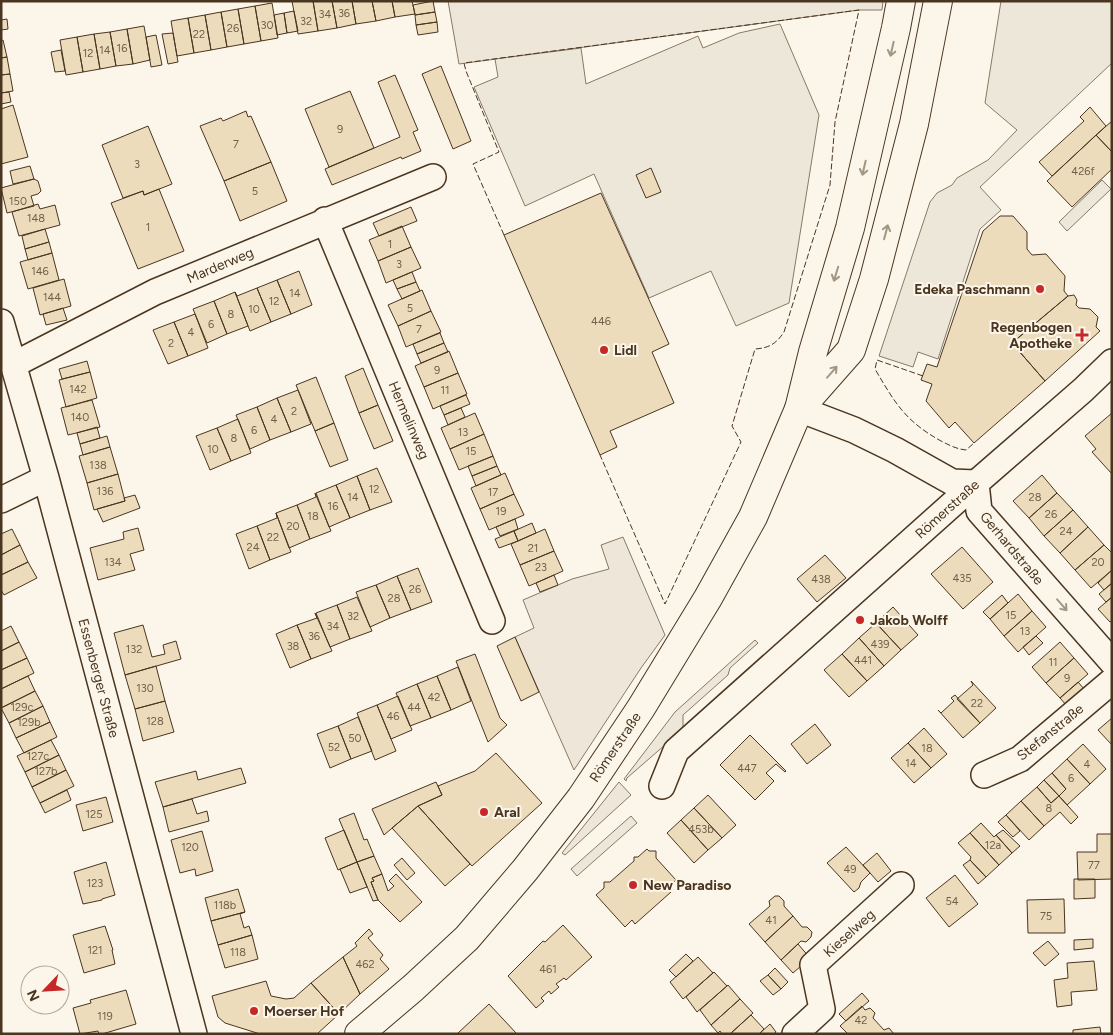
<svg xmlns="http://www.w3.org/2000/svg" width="1113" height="1035" font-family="Figtree,sans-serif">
  <rect width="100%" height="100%" fill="#fbf6e9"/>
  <path fill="#ede6d9" stroke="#887966" d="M 448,1 L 883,1 L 882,10 L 859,10 L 459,64 Z
    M 623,537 L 665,635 L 641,668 L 574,770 L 515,637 L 534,628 L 523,600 L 572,579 L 609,569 L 601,545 Z
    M 755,640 L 758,643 L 730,668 L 728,675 L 683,715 L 683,728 L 681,731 L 627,778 L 626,781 L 624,779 L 675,712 Z
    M 619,782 L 631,795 L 565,855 L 562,853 Z"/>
  <path fill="#ede7d9" stroke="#887966" d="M 1001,1 L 1112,1 L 1112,63 L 980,187 L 1001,210 L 980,229 L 938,359 L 918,352 L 913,367 L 879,356 L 930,202 L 937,193 L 952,185 L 957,178 L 988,160 L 1017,130 L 985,103 Z
    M 780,24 L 819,115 L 789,303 L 736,326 L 711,271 L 649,298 L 594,174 L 525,206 L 474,87 L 498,77 L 495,59 L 581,48 L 586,84 L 698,36 L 703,48 L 739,33 Z
    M 1102,180 L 1111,189 L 1067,231 L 1059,222 Z
    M 631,816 L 637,823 L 577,876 L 571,869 Z"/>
  <path fill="#ecdcbc" stroke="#4a3520" d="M 292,1 L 313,1 L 318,31 L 298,34 Z
    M 313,1 L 332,1 L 337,28 L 318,31 Z
    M 332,1 L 352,1 L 356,24 L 337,28 Z
    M 352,1 L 372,1 L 376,21 L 356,24 Z
    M 372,1 L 392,1 L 395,17 L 376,21 Z
    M 392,1 L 412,1 L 415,14 L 395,17 Z
    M 433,1 L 435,12 L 415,15 L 413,5 Z
    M 272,3 L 278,38 L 261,41 L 255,6 Z
    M 255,6 L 261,41 L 244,44 L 238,9 Z
    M 238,9 L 244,44 L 227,47 L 221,12 Z
    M 294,11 L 298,31 L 287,33 L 284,13 Z
    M 221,12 L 227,47 L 211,50 L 205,15 Z
    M 435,12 L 437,22 L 416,25 L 415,15 Z
    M 284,13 L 287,33 L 277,35 L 274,15 Z
    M 205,15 L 211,50 L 194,53 L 188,18 Z
    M 188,18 L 194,53 L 177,56 L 171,21 Z
    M 7,19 L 8,29 L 1,30 L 1,20 Z
    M 437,22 L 438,32 L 418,35 L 416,25 Z
    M 144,26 L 150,60 L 133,64 L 127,29 Z
    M 127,29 L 133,64 L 116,66 L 110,32 Z
    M 110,32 L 116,66 L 100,69 L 94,34 Z
    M 173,33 L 178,62 L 168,64 L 162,34 Z
    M 94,34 L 100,69 L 83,72 L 77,37 Z
    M 156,35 L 162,65 L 151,67 L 146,37 Z
    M 77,37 L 83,72 L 66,75 L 60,40 Z
    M 3,40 L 7,57 L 1,58 L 1,41 Z
    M 61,50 L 65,71 L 55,72 L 51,52 Z
    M 7,57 L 10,74 L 1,75 L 1,58 Z
    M 441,66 L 471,141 L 453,149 L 422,74 Z
    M 10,74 L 13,91 L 1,93 L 1,75 Z
    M 395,75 L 418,130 L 413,132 L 421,151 L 402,159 L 401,157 L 332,185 L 325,169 L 400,137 L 378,82 Z
    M 350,91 L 374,148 L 329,167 L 305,109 Z
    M 9,92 L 11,102 L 1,104 L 1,93 Z
    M 13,105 L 28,157 L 1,164 L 1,109 Z
    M 1090,107 L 1106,126 L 1052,176 L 1039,162 L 1084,121 L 1080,117 Z
    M 246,111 L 248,117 L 251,116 L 271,162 L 224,181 L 200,126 L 221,118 L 223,121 Z
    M 1112,121 L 1112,152 L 1096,135 Z
    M 148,126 L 172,184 L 144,195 L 143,191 L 123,198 L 102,145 Z
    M 1096,135 L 1112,152 L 1112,169 L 1072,207 L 1047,181 Z
    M 271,162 L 287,201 L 240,221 L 224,181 Z
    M 30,166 L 34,179 L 13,184 L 10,171 Z
    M 651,168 L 661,192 L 646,198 L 636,175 Z
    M 34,179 L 38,181 L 41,191 L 38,194 L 31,196 L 34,206 L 7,213 L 1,188 Z
    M 159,189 L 184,251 L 138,269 L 111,203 L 143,191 L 144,195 Z
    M 601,193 L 669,344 L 652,352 L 674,403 L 610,431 L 617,447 L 600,455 L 504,235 Z
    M 38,204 L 40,209 L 55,205 L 60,225 L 19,236 L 12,212 Z
    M 411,207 L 417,221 L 379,236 L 373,223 Z
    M 1000,216 L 1013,216 L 1027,232 L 1027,249 L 1032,255 L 1046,254 L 1065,276 L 1064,291 L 1068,296 L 1012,343 L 1045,381 L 974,443 L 955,422 L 949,428 L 926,401 L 932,384 L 921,380 L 927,364 L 937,367 L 983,231 Z
    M 402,226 L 411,247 L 378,261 L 369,240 Z
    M 45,229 L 49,242 L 25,249 L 22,236 Z
    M 49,242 L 52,253 L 28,260 L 25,249 Z
    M 411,247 L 421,268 L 386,283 L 378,261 Z
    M 52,253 L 59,280 L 28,289 L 20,262 Z
    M 299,271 L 312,305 L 291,314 L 277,280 Z
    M 412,272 L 416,282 L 397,289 L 393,280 Z
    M 64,279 L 71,306 L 40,315 L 33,288 Z
    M 277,280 L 291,314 L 271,322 L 257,288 Z
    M 416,282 L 420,291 L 402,299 L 397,289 Z
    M 257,288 L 271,322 L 250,331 L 235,292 L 237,296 Z
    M 422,290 L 431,311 L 398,326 L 388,305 Z
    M 235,292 L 248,326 L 227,334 L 214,301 Z
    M 1074,295 L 1077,300 L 1076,305 L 1079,308 L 1090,309 L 1098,317 L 1096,327 L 1100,331 L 1045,381 L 1012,343 L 1068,296 Z
    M 214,301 L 227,334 L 207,343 L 193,309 Z
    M 63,308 L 67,320 L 46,325 L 43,314 Z
    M 431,311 L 441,332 L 406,347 L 398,326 Z
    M 195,314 L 208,348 L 188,356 L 174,322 Z
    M 174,322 L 188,356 L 168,364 L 153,330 Z
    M 440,333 L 444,343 L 417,354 L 413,344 Z
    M 444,343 L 448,352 L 421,363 L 417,354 Z
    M 449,351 L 458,373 L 424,387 L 415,366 Z
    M 87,361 L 90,372 L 62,379 L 59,369 Z
    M 363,368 L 378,405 L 359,413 L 345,376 Z
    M 90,372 L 97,398 L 66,407 L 59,380 Z
    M 458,373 L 467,394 L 433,409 L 424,387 Z
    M 316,377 L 334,423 L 315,431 L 296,385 Z
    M 298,390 L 311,424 L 291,432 L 277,398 Z
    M 466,395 L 470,404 L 444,415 L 440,406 Z
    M 277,398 L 291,432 L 270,440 L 257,407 Z
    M 92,400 L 100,427 L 68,435 L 61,408 Z
    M 378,405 L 393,441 L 374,449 L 359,413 Z
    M 257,407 L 270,440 L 250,449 L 236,415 Z
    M 461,408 L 465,417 L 448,425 L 444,415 Z
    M 475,413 L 484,434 L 450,449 L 441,428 Z
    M 1112,413 L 1112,474 L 1092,452 L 1096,449 L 1085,436 Z
    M 238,419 L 251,453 L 231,461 L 217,428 Z
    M 334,423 L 348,460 L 330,467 L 315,431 Z
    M 97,427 L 100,438 L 80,444 L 77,433 Z
    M 217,428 L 231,461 L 210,470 L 196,436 Z
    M 484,434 L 493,456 L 459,470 L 450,449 Z
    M 107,436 L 110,447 L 83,455 L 80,444 Z
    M 110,447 L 118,474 L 87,483 L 79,456 Z
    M 493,456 L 497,466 L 472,476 L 468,466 Z
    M 497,466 L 501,475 L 476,486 L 472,476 Z
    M 377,468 L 392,502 L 370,510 L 357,476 Z
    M 505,473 L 514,494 L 480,509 L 471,488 Z
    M 118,474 L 125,501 L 94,510 L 87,483 Z
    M 1042,475 L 1057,493 L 1029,518 L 1013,501 Z
    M 357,476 L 370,510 L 350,518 L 336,485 Z
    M 336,485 L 350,518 L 329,527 L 316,493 Z
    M 315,493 L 331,531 L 310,539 L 297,505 L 316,497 Z
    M 1057,493 L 1073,510 L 1044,536 L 1029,518 Z
    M 514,494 L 524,515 L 489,530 L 480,509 Z
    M 135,495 L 140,508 L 103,522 L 97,509 L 125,501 L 124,498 Z
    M 297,505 L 310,539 L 289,548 L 276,513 Z
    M 1073,510 L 1088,527 L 1060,553 L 1044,536 Z
    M 276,513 L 291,552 L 270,560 L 257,526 L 277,518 Z
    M 515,519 L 518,529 L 500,536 L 496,527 Z
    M 532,523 L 536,533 L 518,541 L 514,531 Z
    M 257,526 L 270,560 L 249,569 L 236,534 Z
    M 1088,527 L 1104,545 L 1075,570 L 1060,553 Z
    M 138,528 L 144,550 L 130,554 L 135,570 L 98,580 L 90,548 L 124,539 L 123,532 Z
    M 12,529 L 20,545 L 1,555 L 1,534 Z
    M 545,529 L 554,551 L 520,565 L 511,544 Z
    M 514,531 L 518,541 L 499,548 L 495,539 Z
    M 20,545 L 28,562 L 1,575 L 1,555 Z
    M 1104,545 L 1112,553 L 1112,570 L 1091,588 L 1075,570 Z
    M 962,547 L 993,582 L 963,609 L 931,574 Z
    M 554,551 L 563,571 L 529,586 L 520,565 Z
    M 825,555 L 846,578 L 817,602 L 797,579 Z
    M 28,562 L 37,578 L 4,595 L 1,590 L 1,575 Z
    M 418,568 L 432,602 L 411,610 L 397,576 Z
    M 1112,570 L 1112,583 L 1104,590 L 1098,583 Z
    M 554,575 L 558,585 L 540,592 L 536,583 Z
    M 397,576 L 411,610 L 390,618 L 376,585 Z
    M 1112,583 L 1112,597 L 1106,602 L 1099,594 Z
    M 376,585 L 390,618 L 370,627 L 356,592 Z
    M 1018,594 L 1032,611 L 1004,636 L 990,619 Z
    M 1002,595 L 1008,603 L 990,619 L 983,612 Z
    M 357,597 L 372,631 L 350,639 L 337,605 Z
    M 1112,597 L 1112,621 L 1110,622 L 1098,609 Z
    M 337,605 L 350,639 L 330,647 L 316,613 Z
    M 893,607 L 918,635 L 901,650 L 876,623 Z
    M 1032,611 L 1046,627 L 1018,652 L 1004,636 Z
    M 315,613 L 332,651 L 311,659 L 297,625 L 317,618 Z
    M 876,623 L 901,650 L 884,666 L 859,638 Z
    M 143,625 L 152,657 L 165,654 L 163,645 L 176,641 L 181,659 L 125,675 L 114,633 Z
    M 297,625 L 311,659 L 290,668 L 276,634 Z
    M 11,626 L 19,642 L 1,651 L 1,631 Z
    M 1036,636 L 1043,643 L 1029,655 L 1023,647 Z
    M 515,637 L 539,692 L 521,701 L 497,646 Z
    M 859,638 L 884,666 L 867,681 L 842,654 Z
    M 19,642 L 27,658 L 1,670 L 1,651 Z
    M 1060,642 L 1074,658 L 1046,683 L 1032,667 Z
    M 475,654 L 500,718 L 507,725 L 488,742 L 456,661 Z
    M 842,654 L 867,681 L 849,697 L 824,670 Z
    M 27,658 L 34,673 L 1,689 L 1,670 Z
    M 1074,658 L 1088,674 L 1060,698 L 1046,683 Z
    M 156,666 L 165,701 L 135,709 L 125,675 Z
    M 458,667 L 471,701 L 451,710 L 437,676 Z
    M 28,676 L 35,691 L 1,708 L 1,689 Z
    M 437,676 L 451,710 L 431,718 L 417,684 Z
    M 971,681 L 996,708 L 980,723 L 957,699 L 973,685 Z
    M 1078,682 L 1085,690 L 1067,706 L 1060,698 Z
    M 417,684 L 431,718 L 410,726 L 396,693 Z
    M 35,691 L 43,706 L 9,723 L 1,708 Z
    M 955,695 L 980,723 L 963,738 L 938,710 L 941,713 L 954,701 L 951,698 Z
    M 398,696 L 412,730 L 391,739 L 377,705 Z
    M 165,701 L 174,732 L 143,741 L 135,709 Z
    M 377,705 L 396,751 L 375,760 L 357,713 Z
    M 43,706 L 50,722 L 16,738 L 9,723 Z
    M 358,717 L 372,751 L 351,759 L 338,726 Z
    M 1112,718 L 1112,745 L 1098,730 Z
    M 50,722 L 57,737 L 24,753 L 16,738 Z
    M 815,724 L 831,745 L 807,764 L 791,744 Z
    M 338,726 L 351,759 L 330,768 L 317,734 Z
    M 924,728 L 947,754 L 931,768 L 908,743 Z
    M 750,735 L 786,771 L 785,772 L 776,764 L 766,773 L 774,781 L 755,800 L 720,765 Z
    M 51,740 L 59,755 L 25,772 L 17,756 Z
    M 908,743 L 931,768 L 914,783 L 891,758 Z
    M 1083,744 L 1106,769 L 1090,784 L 1067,759 Z
    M 496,753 L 542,803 L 472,866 L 418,806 L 442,795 L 438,786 L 475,771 Z
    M 59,755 L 66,770 L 32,787 L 25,772 Z
    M 1067,759 L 1090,784 L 1067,805 L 1059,796 L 1066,789 L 1052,773 Z
    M 241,768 L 246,783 L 163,807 L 155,782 L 196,771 L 198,780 Z
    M 66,770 L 74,786 L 40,803 L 32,787 Z
    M 1052,773 L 1066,789 L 1059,796 L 1044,780 Z
    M 1044,780 L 1059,796 L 1051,803 L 1037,787 Z
    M 436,782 L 442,795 L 418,806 L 384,835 L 372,809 Z
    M 1037,787 L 1051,803 L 1059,796 L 1078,817 L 1071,824 L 1060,812 L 1044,826 L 1021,801 Z
    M 67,790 L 71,800 L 45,813 L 40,803 Z
    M 708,795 L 736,825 L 722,838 L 694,808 Z
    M 106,797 L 113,822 L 83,831 L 76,805 Z
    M 192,799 L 197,814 L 207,811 L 209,821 L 169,832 L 163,807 Z
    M 1021,801 L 1044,826 L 1029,840 L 1006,815 Z
    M 418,806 L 470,864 L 445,886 L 392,828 Z
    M 694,808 L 722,838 L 708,850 L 681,820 Z
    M 354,813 L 364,840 L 367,839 L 374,856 L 357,862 L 339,819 Z
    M 1006,815 L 1020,831 L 1013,837 L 998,822 Z
    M 681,820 L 708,850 L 694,863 L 667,833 Z
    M 981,823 L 994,837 L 996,835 L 1012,853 L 999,865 L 970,833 Z
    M 344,830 L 357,862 L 338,870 L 325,838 Z
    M 1003,830 L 1020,846 L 1012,853 L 996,835 Z
    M 202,831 L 213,871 L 196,876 L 195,869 L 180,873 L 171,840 Z
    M 970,833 L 999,865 L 986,877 L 970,860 L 971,857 L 958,843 Z
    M 1097,834 L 1112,834 L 1112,879 L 1078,880 L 1077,852 L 1097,852 Z
    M 846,847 L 870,873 L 861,882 L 859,888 L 854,892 L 827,863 Z
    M 647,849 L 649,851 L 656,851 L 656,858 L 676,880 L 667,888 L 671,892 L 635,924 L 632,920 L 625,927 L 596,895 L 604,888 L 604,882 L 610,882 L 634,861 L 634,857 L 638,857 Z
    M 877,853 L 891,871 L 878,882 L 863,865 Z
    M 374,856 L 382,874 L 372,878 L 374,881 L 371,882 L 378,900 L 373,901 L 357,862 Z
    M 402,858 L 415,873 L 407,880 L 394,865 Z
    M 970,860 L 986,877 L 978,884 L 963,865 Z
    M 106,862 L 115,895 L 102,899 L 102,900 L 83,904 L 74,872 Z
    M 357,862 L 367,887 L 350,893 L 340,869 Z
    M 382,874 L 388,891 L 394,886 L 389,881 L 396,874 L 422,902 L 400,922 L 378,900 L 371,882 L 374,881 L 372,878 Z
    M 955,875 L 978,904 L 949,927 L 926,898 Z
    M 1074,879 L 1095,879 L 1095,898 L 1074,899 Z
    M 238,889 L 245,912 L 211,921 L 205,898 Z
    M 775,896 L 779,896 L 784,901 L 784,906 L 793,916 L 765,942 L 749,924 L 770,906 L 769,901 Z
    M 1064,899 L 1065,933 L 1028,933 L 1027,900 Z
    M 245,912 L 240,914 L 244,928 L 249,926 L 252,935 L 218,945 L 211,921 Z
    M 793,916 L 802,927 L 807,927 L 812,932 L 811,937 L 806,942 L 801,941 L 781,960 L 765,942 Z
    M 563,925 L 592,957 L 566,980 L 564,978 L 556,984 L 559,987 L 551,994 L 549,991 L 541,998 L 544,1001 L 536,1008 L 508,976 L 543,941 L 545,942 Z
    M 105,926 L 113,950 L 112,950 L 115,964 L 84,973 L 73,935 Z
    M 369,929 L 373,934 L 368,938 L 383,955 L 380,959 L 389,969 L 360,994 L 343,957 L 357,946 L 355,943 Z
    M 252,935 L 258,959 L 225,968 L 218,945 Z
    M 1093,939 L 1093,948 L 1074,950 L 1074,940 Z
    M 1048,941 L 1059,954 L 1045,966 L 1033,953 Z
    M 798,944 L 810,958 L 793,973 L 781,960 Z
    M 686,954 L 693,961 L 676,977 L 669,970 Z
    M 343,957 L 360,994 L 339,1014 L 311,983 Z
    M 698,957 L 713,973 L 683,999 L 670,982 Z
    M 1094,961 L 1097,990 L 1071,992 L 1072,1005 L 1057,1007 L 1054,980 L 1068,978 L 1067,963 Z
    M 775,968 L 788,982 L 781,989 L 768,975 Z
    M 714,972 L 727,986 L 697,1012 L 686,997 Z
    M 768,975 L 781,989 L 773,995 L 760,981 Z
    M 266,981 L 271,996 L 286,999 L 294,998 L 311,983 L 339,1014 L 317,1034 L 260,1034 L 225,1023 L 218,1017 L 212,996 Z
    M 728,985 L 740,999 L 711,1025 L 700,1010 Z
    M 126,990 L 136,1024 L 102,1034 L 99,1034 L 98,1031 L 80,1034 L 73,1008 L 91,1003 L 90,1000 Z
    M 862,993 L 869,1001 L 846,1021 L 839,1014 Z
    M 740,999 L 753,1013 L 730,1034 L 722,1034 L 720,1031 L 718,1033 L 711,1025 Z
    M 489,1004 L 517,1034 L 457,1034 Z
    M 862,1006 L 865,1010 L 870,1008 L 875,1013 L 873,1018 L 884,1030 L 889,1028 L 894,1034 L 848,1034 L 840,1026 Z
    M 751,1015 L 764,1029 L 759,1034 L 730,1034 Z
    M 770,1024 L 776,1032 L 774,1034 L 759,1034 Z
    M 1100,1027 L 1101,1034 L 1073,1034 L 1073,1030 Z"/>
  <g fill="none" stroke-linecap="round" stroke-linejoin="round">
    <g stroke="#4a3520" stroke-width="28">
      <path id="minor" d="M 325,220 L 492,621
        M 1,322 L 46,478 L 194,1034
        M 13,365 L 155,292 L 433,177
        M 799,409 L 854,430 L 895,450 L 952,482 L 976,483
        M 976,483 L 979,511 L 1112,662
        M 1,500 L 46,478
        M 984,775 L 1020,759 L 1112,681
        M 662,786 L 676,751 L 976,483 L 1083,390 L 1112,362
        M 795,1034 L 822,1009 L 813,965 L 901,885"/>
    </g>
    <g stroke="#4a3520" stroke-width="30">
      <path id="major" d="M 359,1034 L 413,988 L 467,938 L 525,870 L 581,798 L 641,708 L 708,598 L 753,517 L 799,409"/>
    </g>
    <g stroke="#4a3520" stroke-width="30">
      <path id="highway" d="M 800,405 L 813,352 L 850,228 L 896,28 L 901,1
        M 799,409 L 851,350 L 874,279 L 914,124 L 938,1"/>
    </g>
    <use href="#minor" stroke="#fbf6e9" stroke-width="25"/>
    <use href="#major" stroke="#fbf6e9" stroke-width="28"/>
    <use href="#highway" stroke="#fbf6e9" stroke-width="28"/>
    <path stroke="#4a3520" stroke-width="1" stroke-dasharray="6 2.5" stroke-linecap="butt" d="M 504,235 L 473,164 L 499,152 L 466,71 L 464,63 L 859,10 L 835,122 L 830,185 L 784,332 C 776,344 769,348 755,349 L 732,426 L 741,442 L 665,604 L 600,455
      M 923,376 L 877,360 L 875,369 C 895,403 905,421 941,441 C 949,445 956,449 966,450 L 974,443"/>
  </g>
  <defs><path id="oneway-shaft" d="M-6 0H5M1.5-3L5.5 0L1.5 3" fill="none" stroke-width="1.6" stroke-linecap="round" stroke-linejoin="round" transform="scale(1.25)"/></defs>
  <g stroke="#a29684">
    <use href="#oneway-shaft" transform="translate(892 49) rotate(103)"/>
    <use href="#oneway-shaft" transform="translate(864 168) rotate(103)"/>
    <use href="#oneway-shaft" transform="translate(886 232) rotate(-75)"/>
    <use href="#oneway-shaft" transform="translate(836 274) rotate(107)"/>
    <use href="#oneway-shaft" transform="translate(832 372) rotate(-49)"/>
    <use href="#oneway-shaft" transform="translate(1062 605) rotate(49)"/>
  </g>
  <g fill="#c62828" stroke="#fbf6e9" stroke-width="2">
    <circle cx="1040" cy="289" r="5"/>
    <path d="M1079.5 327.5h5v5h5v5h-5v5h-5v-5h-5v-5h5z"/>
    <circle cx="604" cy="350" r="5"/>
    <circle cx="860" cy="620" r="5"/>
    <circle cx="484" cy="812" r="5"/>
    <circle cx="633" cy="885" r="5"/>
    <circle cx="254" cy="1011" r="5"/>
  </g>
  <g text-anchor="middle" stroke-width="4" stroke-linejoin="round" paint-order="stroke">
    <g font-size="11" fill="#725f47">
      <text x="344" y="17">36</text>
      <text x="325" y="18">34</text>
      <text x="306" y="25">32</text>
      <text x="267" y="29">30</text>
      <text x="233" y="32">26</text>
      <text x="199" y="38">22</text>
      <text x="122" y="52">16</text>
      <text x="105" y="54">14</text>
      <text x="88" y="57">12</text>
      <text x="340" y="133">9</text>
      <text x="236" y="148">7</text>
      <text x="137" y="168">3</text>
      <text x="1083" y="175">426f</text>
      <text x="255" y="195">5</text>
      <text x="18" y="205">150</text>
      <text x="36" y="222">148</text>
      <text x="148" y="231">1</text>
      <text x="390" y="248">1</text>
      <text x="399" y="268">3</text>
      <text x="40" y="275">146</text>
      <text x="295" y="297">14</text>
      <text x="52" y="301">144</text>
      <text x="274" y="305">12</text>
      <text x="410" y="312">5</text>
      <text x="254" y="313">10</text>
      <text x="231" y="318">8</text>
      <text x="601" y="325">446</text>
      <text x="211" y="328">6</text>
      <text x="419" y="333">7</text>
      <text x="191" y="336">4</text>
      <text x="171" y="347">2</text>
      <text x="437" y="374">9</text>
      <text x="78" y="393">142</text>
      <text x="445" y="394">11</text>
      <text x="294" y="415">2</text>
      <text x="80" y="421">140</text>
      <text x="274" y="423">4</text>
      <text x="254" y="434">6</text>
      <text x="463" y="436">13</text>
      <text x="234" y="442">8</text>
      <text x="213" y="453">10</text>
      <text x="471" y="455">15</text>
      <text x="98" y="469">138</text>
      <text x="374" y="493">12</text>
      <text x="105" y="495">136</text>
      <text x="493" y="496">17</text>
      <text x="353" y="501">14</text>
      <text x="1035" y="501">28</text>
      <text x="333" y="510">16</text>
      <text x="501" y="515">19</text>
      <text x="1051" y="518">26</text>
      <text x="313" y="520">18</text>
      <text x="293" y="530">20</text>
      <text x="1066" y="535">24</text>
      <text x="273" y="541">22</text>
      <text x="253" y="551">24</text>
      <text x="533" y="552">21</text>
      <text x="113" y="566">134</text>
      <text x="1098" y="566">20</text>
      <text x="541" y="571">23</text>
      <text x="962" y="582">435</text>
      <text x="821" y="583">438</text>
      <text x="415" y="593">26</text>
      <text x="394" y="602">28</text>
      <text x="1011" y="619">15</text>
      <text x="353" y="620">32</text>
      <text x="333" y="630">34</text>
      <text x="1025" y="635">13</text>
      <text x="314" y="640">36</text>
      <text x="880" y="648">439</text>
      <text x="293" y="650">38</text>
      <text x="134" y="653">132</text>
      <text x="863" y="664">441</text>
      <text x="1053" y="666">11</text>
      <text x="1067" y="682">9</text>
      <text x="145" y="692">130</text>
      <text x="434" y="701">42</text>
      <text x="977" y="707">22</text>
      <text x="22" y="711">129c</text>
      <text x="414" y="711">44</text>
      <text x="393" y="720">46</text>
      <text x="155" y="725">128</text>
      <text x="29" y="726">129b</text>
      <text x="355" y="742">50</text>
      <text x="334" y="751">52</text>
      <text x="927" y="752">18</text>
      <text x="38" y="760">127c</text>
      <text x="911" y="767">14</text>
      <text x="1087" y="768">4</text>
      <text x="747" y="772">447</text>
      <text x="46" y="775">127b</text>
      <text x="1071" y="782">6</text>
      <text x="1049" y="812">8</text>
      <text x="94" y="818">125</text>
      <text x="701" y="833">453b</text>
      <text x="993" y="849">12a</text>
      <text x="190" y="851">120</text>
      <text x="1094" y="869">77</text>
      <text x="850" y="873">49</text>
      <text x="95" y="887">123</text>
      <text x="952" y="905">54</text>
      <text x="225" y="909">118b</text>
      <text x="1046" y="920">75</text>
      <text x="771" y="924">41</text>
      <text x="95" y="954">121</text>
      <text x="238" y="956">118</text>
      <text x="365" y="968">462</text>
      <text x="548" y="973">461</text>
      <text x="105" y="1020">119</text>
      <text x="861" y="1024">42</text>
    </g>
    <g font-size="14" fill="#4a3520" stroke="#fbf6e9">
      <text transform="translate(220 265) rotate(-23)" y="5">Marderweg</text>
      <text transform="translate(409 420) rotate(67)" y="5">Hermelinweg</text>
      <text transform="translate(947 509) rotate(-42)" y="5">Römerstraße</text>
      <text transform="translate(1012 548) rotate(50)" y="5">Gerhardstraße</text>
      <text transform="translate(99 678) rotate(75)" y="5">Essenberger Straße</text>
      <text transform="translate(1050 732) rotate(-39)" y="5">Stefanstraße</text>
      <text transform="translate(615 747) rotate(-56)" y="5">Römerstraße</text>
      <text transform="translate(849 933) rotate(-42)" y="5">Kieselweg</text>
    </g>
    <g font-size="14" font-weight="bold" fill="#4a3520" stroke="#fbf6e9" text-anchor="start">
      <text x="1030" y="294" text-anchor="end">Edeka Paschmann</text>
      <text x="1072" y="332" text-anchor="end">Regenbogen<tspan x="1072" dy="16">Apotheke</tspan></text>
      <text x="614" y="355">Lidl</text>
      <text x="870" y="625">Jakob Wolff</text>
      <text x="494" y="817">Aral</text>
      <text x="643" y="890">New Paradiso</text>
      <text x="264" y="1016">Moerser Hof</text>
    </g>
  </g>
  <rect width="1113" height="1035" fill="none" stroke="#4a3520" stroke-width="5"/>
  <g transform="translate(45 990) rotate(245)"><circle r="24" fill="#fbf6e9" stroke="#b4a999"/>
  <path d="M0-4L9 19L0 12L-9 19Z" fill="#c62828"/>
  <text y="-8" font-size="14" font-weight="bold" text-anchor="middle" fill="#4a3520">N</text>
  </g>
</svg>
